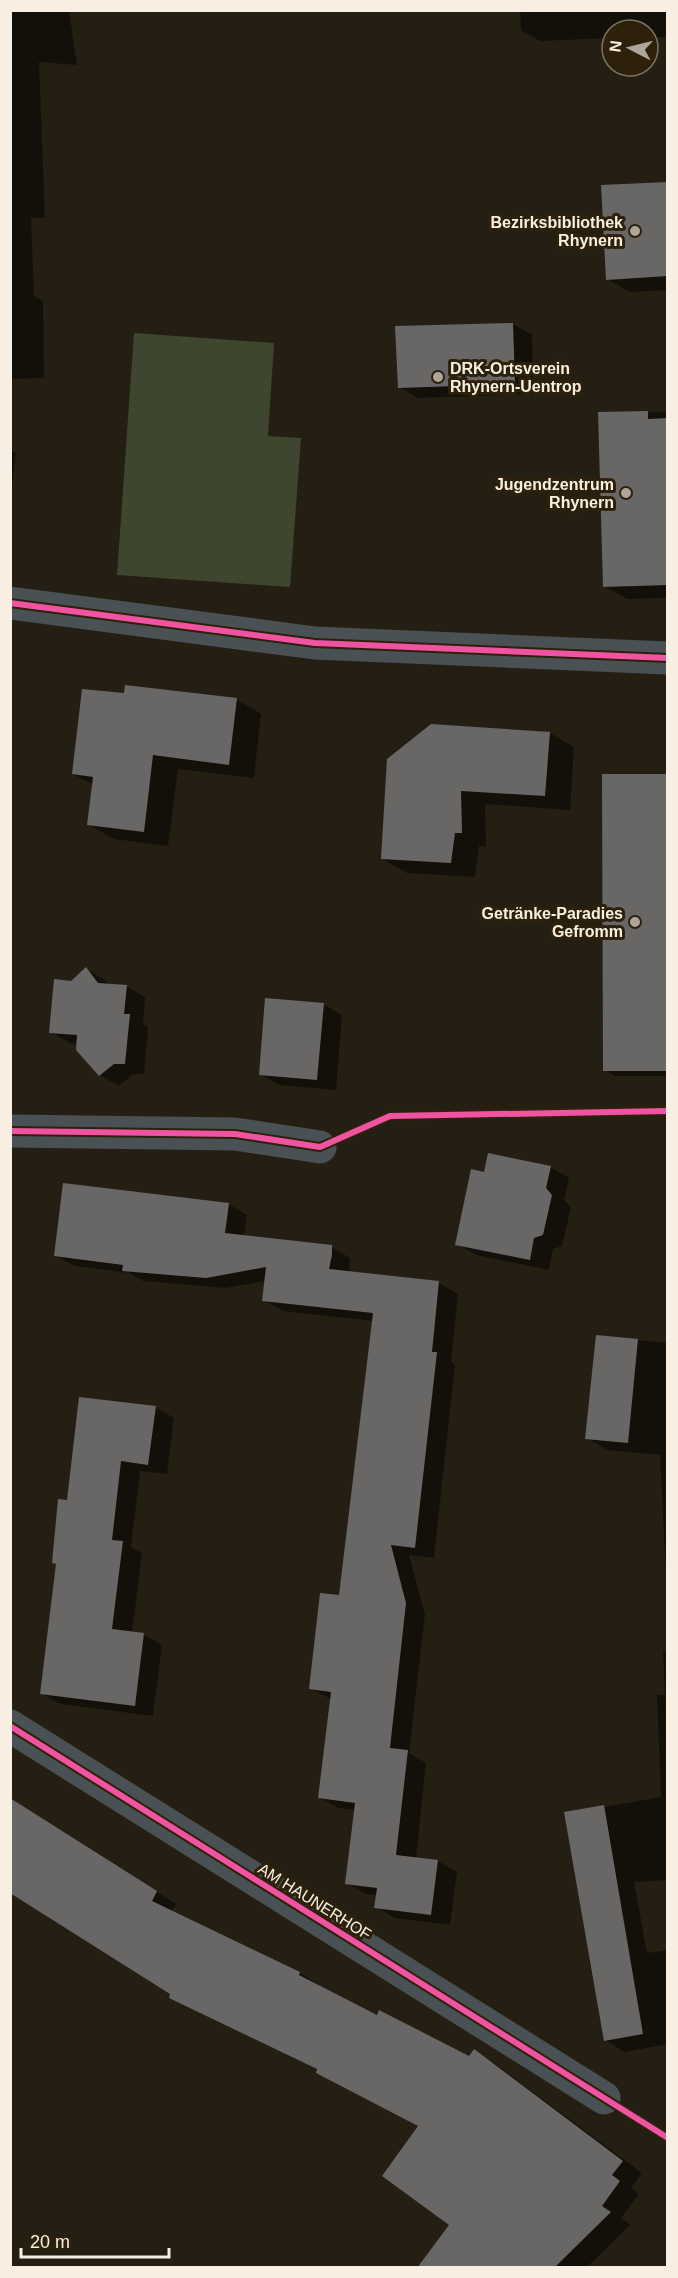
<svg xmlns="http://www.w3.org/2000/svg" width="678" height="2278" font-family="Arial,sans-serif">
  <rect width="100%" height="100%" fill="#251f13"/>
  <path fill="#3e4630" d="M 134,333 L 274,343 L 268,436 L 301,438 L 290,587 L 117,575 Z"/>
  <path fill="#0007" d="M 10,10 L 69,10 L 77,65 L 39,62 L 45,218 L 31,218 L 34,296 L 43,301 L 44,378 L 10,379 Z
    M 520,10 L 668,10 L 668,37 L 648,37 L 648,30 L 612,30 L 612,38 L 540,41 L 521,30 Z
    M 668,183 L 668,290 L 630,292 L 607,279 Z
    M 513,324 L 532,335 L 534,394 L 418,398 L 399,387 Z
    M 667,412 L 668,598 L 627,599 L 604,586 L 600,413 Z
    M 10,450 L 16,453 L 10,502 Z
    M 126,695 L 236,699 L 261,714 L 254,778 L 178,769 L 168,846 L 114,839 L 89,825 L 94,785 L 73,774 Z
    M 550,733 L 574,747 L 570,810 L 485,804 L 486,847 L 479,846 L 475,877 L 407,873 L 382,859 L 389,760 Z
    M 668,776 L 668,1076 L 615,1076 L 605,1070 Z
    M 86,969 L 105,980 L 109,985 L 126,986 L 145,997 L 143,1023 L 148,1027 L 144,1074 L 133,1074 L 119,1086 L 100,1075 L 78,1044 L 70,1043 L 51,1032 L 71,982 Z
    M 323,1004 L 342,1015 L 336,1090 L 279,1085 L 260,1074 Z
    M 550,1167 L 569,1178 L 564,1200 L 571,1207 L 562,1246 L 553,1249 L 549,1270 L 476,1255 L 457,1244 L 486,1173 Z
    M 228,1204 L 247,1215 L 244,1237 L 331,1247 L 350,1258 L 349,1273 L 439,1283 L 458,1294 L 451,1361 L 455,1365 L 434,1558 L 409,1555 L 425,1615 L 409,1753 L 426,1763 L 416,1858 L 438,1861 L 457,1872 L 450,1925 L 395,1918 L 376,1907 L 377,1895 L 366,1894 L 347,1883 L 356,1810 L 338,1808 L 319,1797 L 331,1699 L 310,1688 L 341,1597 L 373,1321 L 283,1311 L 264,1300 L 266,1281 L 226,1288 L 143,1281 L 129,1273 L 75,1266 L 56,1256 Z
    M 597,1336 L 668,1343 L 668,1612 L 660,1455 L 607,1450 L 587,1438 Z
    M 155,1407 L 174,1418 L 167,1474 L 140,1471 L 131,1547 L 142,1553 L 132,1633 L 143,1634 L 162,1645 L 153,1716 L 60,1704 L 41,1693 L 68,1502 Z
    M 663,1651 L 668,1651 L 668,1880 L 634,1882 L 647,1953 L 668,1950 L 668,2044 L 625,2052 L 605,2040 L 565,1814 L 661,1797 L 657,1695 L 665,1695 Z
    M 10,1799 L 176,1904 L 171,1912 L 300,1973 L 320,1985 L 319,1987 L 377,2017 L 470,2057 L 474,2051 L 494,2063 L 642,2173 L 631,2188 L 639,2194 L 621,2218 L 630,2225 L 588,2266 L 590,2268 L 419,2268 L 451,2225 L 420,2126 L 319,2070 L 170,1997 L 172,1994 Z"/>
  <path fill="#696666" d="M 668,182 L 668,276 L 606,280 L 601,185 Z
    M 513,323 L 515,384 L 398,388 L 395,326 Z
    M 648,411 L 648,419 L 668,418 L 668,585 L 603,587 L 598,412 Z
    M 125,685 L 237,698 L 229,765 L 153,755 L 144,832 L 87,825 L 93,777 L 72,774 L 82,689 L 124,693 Z
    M 431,724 L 550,732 L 545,796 L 461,791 L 462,833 L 455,833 L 451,863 L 381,859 L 387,759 Z
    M 602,774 L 668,774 L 668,1071 L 603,1071 Z
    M 86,967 L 98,983 L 127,985 L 124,1014 L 130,1014 L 125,1064 L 114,1064 L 99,1076 L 76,1050 L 77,1035 L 49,1033 L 54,979 L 71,981 Z
    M 265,998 L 324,1003 L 317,1080 L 259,1075 Z
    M 488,1153 L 551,1166 L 546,1188 L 552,1195 L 543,1235 L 534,1238 L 530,1260 L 455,1245 L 471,1169 L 484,1172 Z
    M 63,1183 L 229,1203 L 225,1233 L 332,1245 L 332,1255 L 329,1269 L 439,1281 L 432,1352 L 437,1352 L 415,1548 L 391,1545 L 406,1603 L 390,1748 L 408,1750 L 396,1855 L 438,1860 L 431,1915 L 374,1908 L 377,1888 L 345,1884 L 355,1803 L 318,1798 L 331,1692 L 309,1689 L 320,1593 L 339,1595 L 373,1313 L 262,1301 L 266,1267 L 206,1278 L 122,1271 L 123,1265 L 54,1256 Z
    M 596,1335 L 638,1339 L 628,1443 L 585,1439 Z
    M 79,1397 L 156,1406 L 148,1465 L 121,1461 L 112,1540 L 123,1541 L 112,1629 L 144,1633 L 135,1706 L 40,1694 L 56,1564 L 52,1563 L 58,1499 L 67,1500 Z
    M 10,1798 L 157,1891 L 152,1901 L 300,1972 L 299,1975 L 377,2015 L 379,2010 L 469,2056 L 474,2049 L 623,2161 L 612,2175 L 620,2181 L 602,2206 L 611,2212 L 554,2268 L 417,2268 L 449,2225 L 382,2176 L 418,2126 L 316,2073 L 317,2069 L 169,1998 L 170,1994 L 10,1893 Z
    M 604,1805 L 643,2034 L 604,2041 L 564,1812 Z"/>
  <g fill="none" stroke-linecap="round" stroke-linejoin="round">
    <path stroke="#495154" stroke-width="33" d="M 10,603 L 315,643 L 668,658
      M 10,1131 L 235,1134 L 320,1147
      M 10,1726 L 604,2098"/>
    <g stroke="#2d210b" stroke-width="10">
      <path id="cycleway" d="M 10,603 L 315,643 L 668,658
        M 10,1131 L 235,1134 L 320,1147 L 390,1116 L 668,1111
        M 10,1726 L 668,2138"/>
    </g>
    <use href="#cycleway" stroke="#f153a3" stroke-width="6"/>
  </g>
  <g fill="#aea69a" stroke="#2d210b" stroke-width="2">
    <circle cx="635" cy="231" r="6"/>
    <circle cx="438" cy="377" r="6"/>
    <circle cx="626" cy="493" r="6"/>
    <circle cx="635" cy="922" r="6"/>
  </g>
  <g text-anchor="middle" stroke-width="6" stroke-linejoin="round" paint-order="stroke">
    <g font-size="16" font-weight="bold" fill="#f8efe2" stroke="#2d210b" text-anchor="end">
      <text x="623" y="228">Bezirksbibliothek<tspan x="623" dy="18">Rhynern</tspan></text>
      <text x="450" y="374" text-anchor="start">DRK-Ortsverein<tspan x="450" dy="18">Rhynern-Uentrop</tspan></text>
      <text x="614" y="490">Jugendzentrum<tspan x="614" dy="18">Rhynern</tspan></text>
      <text x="623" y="919">Getränke-Paradies<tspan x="623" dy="18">Gefromm</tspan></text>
    </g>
    <g font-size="16" fill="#f8efe2" stroke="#2d210b">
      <text transform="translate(315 1901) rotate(32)" y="6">AM HAUNERHOF</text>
    </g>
  </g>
  <rect width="678" height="2278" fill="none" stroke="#f8efe2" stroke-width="24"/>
  <g transform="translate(630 48) rotate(277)"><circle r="28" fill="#2d210b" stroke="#7e7361" stroke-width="1.5"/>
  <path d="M0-4.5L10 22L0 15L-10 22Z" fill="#aea69a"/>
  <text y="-9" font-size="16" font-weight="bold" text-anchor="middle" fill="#f8efe2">N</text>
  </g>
  <path d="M21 2248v9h148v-9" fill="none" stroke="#f8efe2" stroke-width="3"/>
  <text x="30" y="2248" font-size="18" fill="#f8efe2" stroke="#2d210b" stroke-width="4.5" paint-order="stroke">20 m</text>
</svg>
